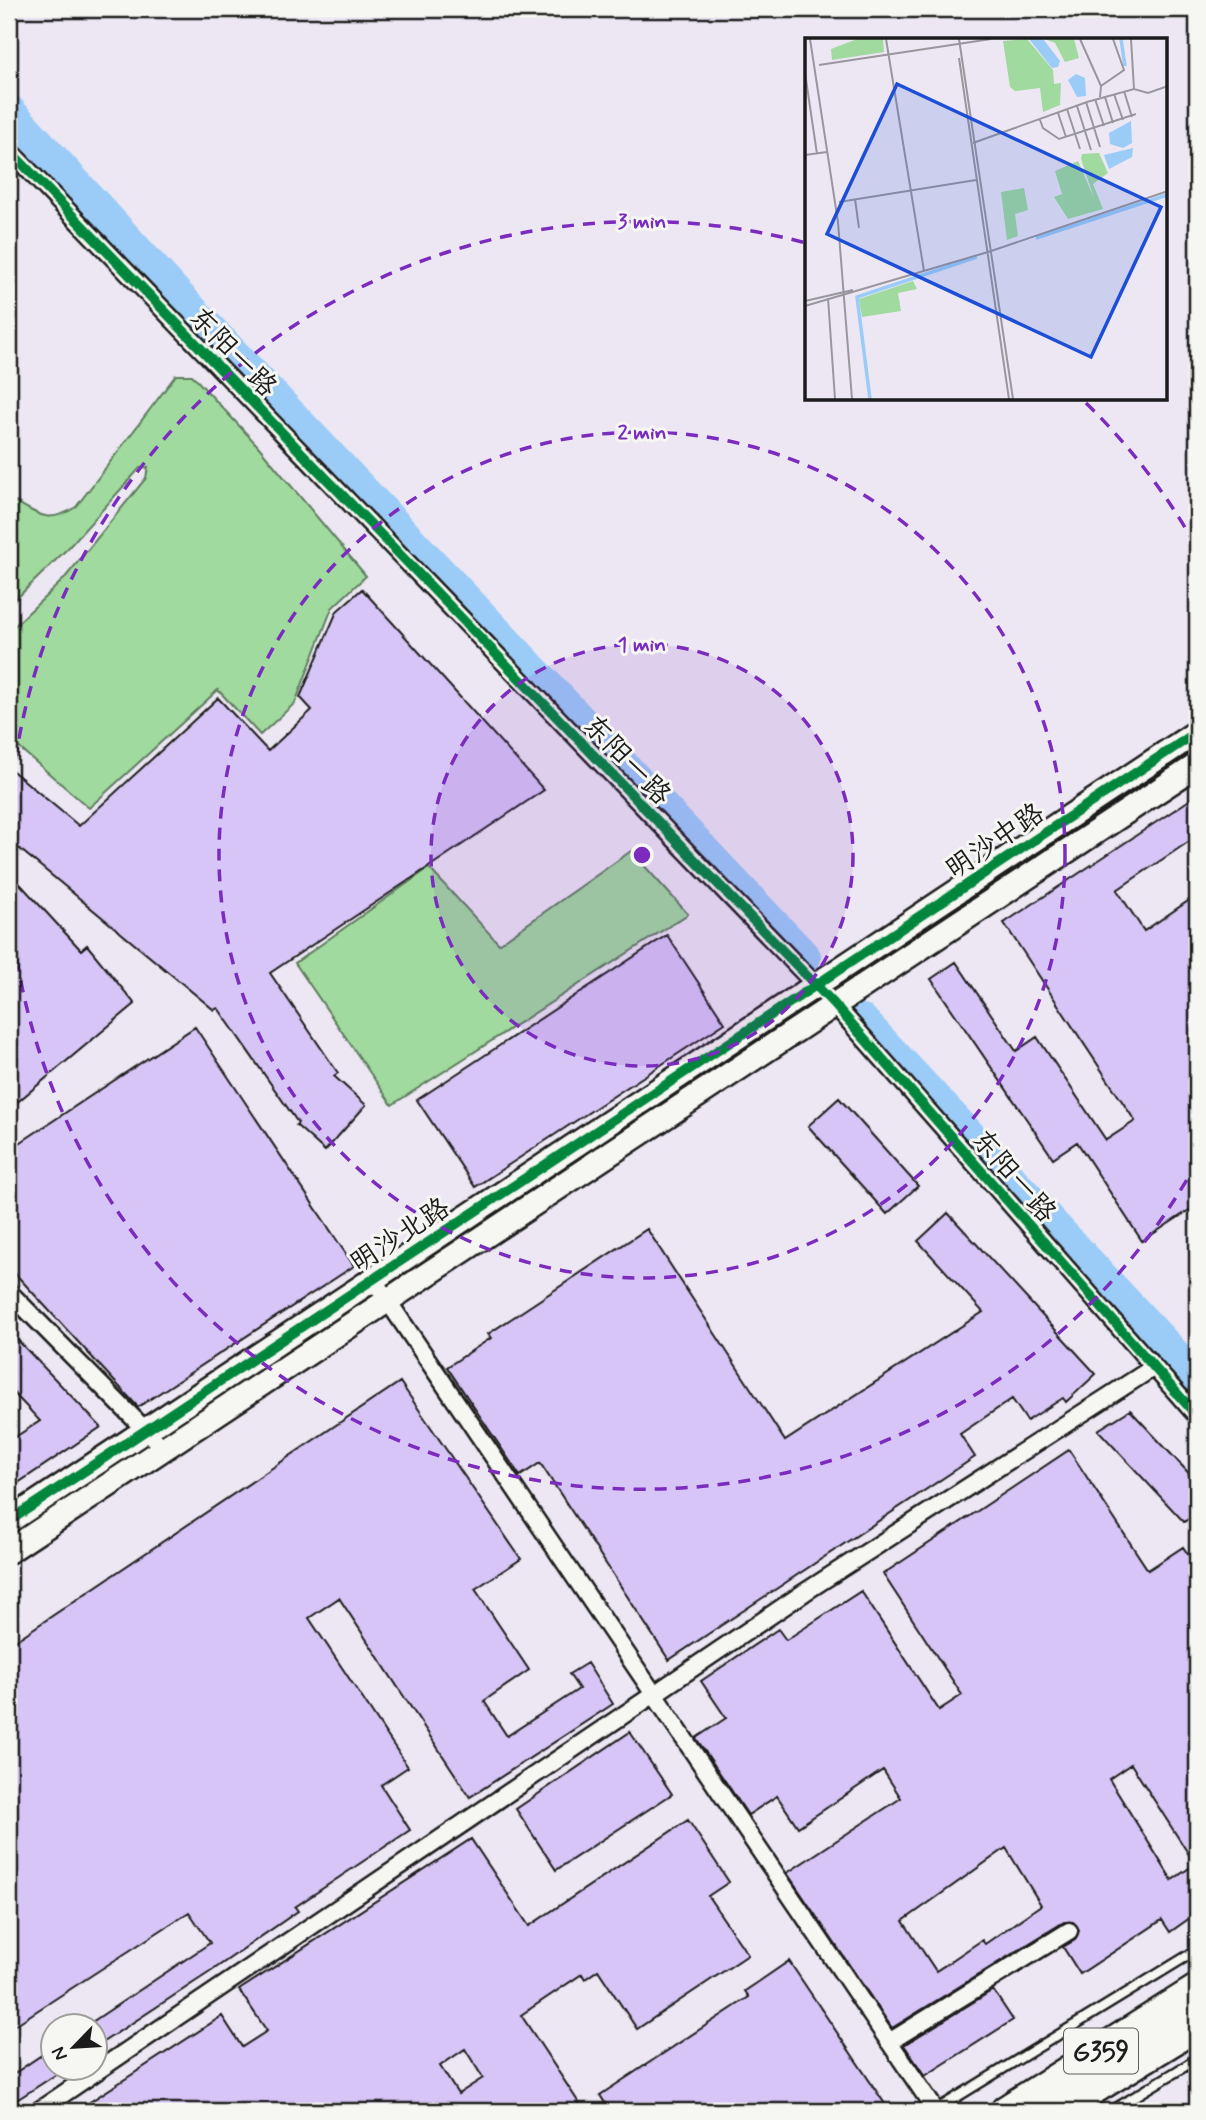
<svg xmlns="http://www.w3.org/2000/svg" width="1206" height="2120" font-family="Mynerve,'LXGW WenKai TC',sans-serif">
  <rect width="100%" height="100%" fill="#ece7f3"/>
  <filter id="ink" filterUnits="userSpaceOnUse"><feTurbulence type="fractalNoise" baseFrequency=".0143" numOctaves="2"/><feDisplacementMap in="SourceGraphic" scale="14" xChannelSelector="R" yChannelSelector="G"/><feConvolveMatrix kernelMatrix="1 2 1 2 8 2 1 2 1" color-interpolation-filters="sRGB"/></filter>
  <g filter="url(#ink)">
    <path fill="#a1da9f" stroke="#5e7b5e" stroke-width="2" d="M 176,375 L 192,375 L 258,446 L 366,576 L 332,608 L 295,703 L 260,735 L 218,690 L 89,808 L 9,739 L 9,631 L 64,579 L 146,478 L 148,467 L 140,468 L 68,548 L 9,606 L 9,498 C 37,513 46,526 76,507 Z
      M 631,851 L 688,914 L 392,1105 L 295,963 L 429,868 L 499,944 Z"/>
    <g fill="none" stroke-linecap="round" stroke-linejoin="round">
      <path stroke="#9bcbf7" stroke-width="32" d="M 9,110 L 179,296 L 805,957
        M 862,1020 L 1197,1378"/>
    </g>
    <path fill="#d6c5f6" stroke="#1c1c1c" stroke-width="2" fill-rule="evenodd" d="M 362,589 L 544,790 L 270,973 L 338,1073 L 334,1076 L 366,1105 L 325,1151 L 296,1125 L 298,1123 L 218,1008 L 214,1010 L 9,840 L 9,768 L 79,826 L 218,698 L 268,751 L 312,710 L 300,697 L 337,611 Z
      M 1197,795 L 1197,836 L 1117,890 L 1144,931 L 1197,895 L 1197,1205 L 1142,1241 L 1077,1142 L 1053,1158 L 931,979 L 956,962 L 1016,1051 L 1037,1037 L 1106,1140 L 1135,1121 L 1004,923 Z
      M 9,872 L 81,950 L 87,945 L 135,1004 L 9,1109 Z
      M 667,935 L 725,1023 L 475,1187 L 417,1100 Z
      M 195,1027 L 354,1266 L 138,1407 L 9,1267 L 9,1150 Z
      M 839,1098 L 918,1186 L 887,1214 L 808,1126 Z
      M 948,1213 L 1096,1374 L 1066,1402 L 1063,1398 L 1027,1421 L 1012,1399 L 960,1434 L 975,1457 L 669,1660 L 540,1463 L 520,1476 L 447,1367 L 491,1338 L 488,1334 L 647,1229 L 785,1441 L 983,1312 L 918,1241 Z
      M 9,1331 L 101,1427 L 9,1489 L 9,1441 L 40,1421 L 9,1388 Z
      M 400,1382 L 521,1559 L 475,1589 L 529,1670 L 484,1701 L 507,1736 L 579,1689 L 569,1674 L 587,1663 L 613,1704 L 470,1797 L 339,1598 L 309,1618 L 408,1767 L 381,1785 L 410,1830 L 295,1907 L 298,1911 L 210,1972 L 94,2048 L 94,2026 L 86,2026 L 210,1943 L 189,1912 L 9,2029 L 9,1645 Z
      M 1130,1410 L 1197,1482 L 1197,1513 L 1184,1522 L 1098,1430 Z
      M 1069,1450 L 1148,1570 L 1183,1547 L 1197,1568 L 1197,1913 L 1170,1932 L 1162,1920 L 1080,1974 L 1063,1947 L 1075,1940 L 1079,1930 L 1073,1922 L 1064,1922 L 892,2028 L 787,1873 L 901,1798 L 883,1770 L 798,1827 L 777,1796 L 748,1815 L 696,1738 L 726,1718 L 701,1681 L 778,1629 L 786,1640 L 861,1591 L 939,1710 L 962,1695 L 883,1574 ZM 1131,1764 L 1195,1864 L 1172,1880 L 1109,1779 ZM 1006,1848 L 1041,1905 L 985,1944 L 982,1940 L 936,1971 L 903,1921 Z
      M 630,1732 L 672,1794 L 556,1870 L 516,1809 Z
      M 688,1820 L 729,1882 L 708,1896 L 748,1955 L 637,2029 L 598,1970 L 585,1979 L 582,1974 L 521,2015 L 581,2106 L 573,2111 L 76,2111 L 222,2016 L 242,2047 L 267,2031 L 239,1990 L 471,1839 L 529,1926 ZM 465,2049 L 483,2078 L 458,2094 L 440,2066 Z
      M 789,1961 L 885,2104 L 874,2111 L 610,2111 L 600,2095 L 749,1997 L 745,1991 Z
      M 993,1990 L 1013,2020 L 925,2076 L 904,2045 Z
      M 52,2048 L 52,2068 L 66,2068 L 9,2105 L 9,2077 Z"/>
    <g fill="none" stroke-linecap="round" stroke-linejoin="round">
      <g stroke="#1c1c1c" stroke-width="13">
        <path id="lane" d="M 934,2111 L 1197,1950
          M 1111,2111 L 1197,2059"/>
      </g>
      <g stroke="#1c1c1c" stroke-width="21">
        <path id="street" d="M 9,150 L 834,1004 L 1197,1416
          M 373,1279 L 936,2111
          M 9,1292 L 164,1449
          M 889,2042 L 1069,1931
          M 38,2111 L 805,1592 L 1154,1367"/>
      </g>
      <g stroke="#1c1c1c" stroke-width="28">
        <path id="secondary" d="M 9,1521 L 1197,732
          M 9,1551 L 1197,765"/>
      </g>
      <g stroke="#1c1c1c" stroke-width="35">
        <path id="highway" d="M 1006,2111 L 1197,1990
          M 1057,2111 L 1197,2025"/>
      </g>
      <use href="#lane" stroke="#f6f6f2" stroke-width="8"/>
      <use href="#street" stroke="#f6f6f2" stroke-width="16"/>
      <use href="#secondary" stroke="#f6f6f2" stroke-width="23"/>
      <use href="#highway" stroke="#f6f6f2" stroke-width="30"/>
      <g stroke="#f6f6f2" stroke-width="15">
        <path id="cycleway" d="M 9,150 L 834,1004 L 1197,1416
          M 9,1521 L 1197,732"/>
      </g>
      <use href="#cycleway" stroke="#00873e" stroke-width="10"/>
    </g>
  </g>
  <circle cx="642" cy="855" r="211" fill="#7b2cbf" fill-opacity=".12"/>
  <g fill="none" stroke="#7b2cbf" stroke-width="3.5" stroke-dasharray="12 9">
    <circle cx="642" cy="855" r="211"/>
    <circle cx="642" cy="855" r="423"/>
    <path d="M1197 1162A634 634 0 0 1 9 888M9 822A634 634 0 0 1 806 243M1086 403A634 634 0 0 1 1197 548"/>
  </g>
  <g text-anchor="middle" stroke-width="6" stroke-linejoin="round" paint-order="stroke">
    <rect fill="#f6f6f2" stroke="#5d5d5c" stroke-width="2" x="1064" y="2028.5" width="74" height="45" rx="5"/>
    <g font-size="26" font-weight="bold" fill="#1c1c1c">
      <text x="1101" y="2060">G359</text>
    </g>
    <g font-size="28" fill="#1c1c1c" stroke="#f6f6f2">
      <text transform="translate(234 351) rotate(46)" y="10">东阳一路</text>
      <text transform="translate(628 759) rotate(46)" y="10">东阳一路</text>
      <text transform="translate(994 840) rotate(-34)" y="10">明沙中路</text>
      <text transform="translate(1015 1175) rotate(49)" y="10">东阳一路</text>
      <text transform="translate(399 1234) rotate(-33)" y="10">明沙北路</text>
    </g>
  </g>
  <g transform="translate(805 38)">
    <rect width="362" height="362" fill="#ece7f3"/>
    <path d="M 52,1 L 78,1 L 79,14 L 27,22 L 26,11 ZM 222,1 L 248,32 L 249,46 L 256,45 L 255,67 L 238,74 L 235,50 L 210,53 L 205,49 L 198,3 ZM 240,1 L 269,1 L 274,20 L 260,24 L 250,5 ZM 294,115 L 303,135 L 288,146 L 298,171 L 263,181 L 249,159 L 257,156 L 250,133 L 273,123 L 289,160 L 276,121 L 277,116 ZM 219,150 L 223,172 L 210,176 L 213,198 L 202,202 L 196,154 ZM 108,243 L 112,251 L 93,255 L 96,273 L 57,279 L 54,261 Z" fill="#a1da9f"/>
    <path d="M 224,1 L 238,1 L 255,23 L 253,29 L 247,30 ZM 271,36 L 280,40 L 281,58 L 272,59 L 263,42 ZM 326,83 L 327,105 L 318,110 L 305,106 L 304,95 ZM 328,110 L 327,119 L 304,131 L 299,117 Z" fill="#9bcbf7"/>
    <path fill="none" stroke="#9bcbf7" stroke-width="3.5" d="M 316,1 L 320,28M 231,200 L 362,157M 65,361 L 52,259 L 172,219"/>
    <path fill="none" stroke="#99969d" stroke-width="2" d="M 5,1 L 33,184 L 47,361M 81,1 L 119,233M 154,1 L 208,361M 275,1 L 296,48M 326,1 L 329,51M 154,20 L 204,361M 14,27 L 186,1M 0,35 L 12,116M 319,53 L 327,79M 309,56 L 318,82M 295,59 L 296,48 L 319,32 L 308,1M 300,59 L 308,85M 290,61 L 299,88M 281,64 L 295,109M 272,68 L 286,112M 262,71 L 275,111M 253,75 L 261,99M 235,82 L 238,90 L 254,101 L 331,76M 168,105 L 282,64 L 329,51 L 343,55 L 363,48M 0,117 L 22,114M 50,161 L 54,190M 34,164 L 171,142M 23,260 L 30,361M 0,263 L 48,252M 0,268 L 183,214 L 363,153"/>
    <path fill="#1d4ed8" fill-opacity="0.15" stroke="#1d4ed8" stroke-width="3.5" d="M 92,46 L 356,169 L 286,319 L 22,196 Z"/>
    <rect width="362" height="362" fill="none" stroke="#1c1c1c" stroke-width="3.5"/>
  </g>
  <circle cx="642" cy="855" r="10" fill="#7b2cbf" stroke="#f6f6f2" stroke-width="3.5"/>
  <g font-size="21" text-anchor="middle" font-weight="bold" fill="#7b2cbf" stroke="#f6f6f2" stroke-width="6" stroke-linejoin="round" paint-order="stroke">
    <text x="642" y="228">3 min</text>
    <text x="642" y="439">2 min</text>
    <text x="642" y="651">1 min</text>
  </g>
  <rect width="1206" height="2120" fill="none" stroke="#f6f6f2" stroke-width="35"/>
  <rect x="18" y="18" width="1171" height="2085" fill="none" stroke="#1c1c1c" stroke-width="2.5" filter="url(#ink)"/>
  <g transform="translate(74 2047) rotate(245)"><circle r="33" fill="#f6f6f2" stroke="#9f9f9c" stroke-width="2"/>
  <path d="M0-5L12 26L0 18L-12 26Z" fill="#1c1c1c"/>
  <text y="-10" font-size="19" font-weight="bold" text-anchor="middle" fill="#1c1c1c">N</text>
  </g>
</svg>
